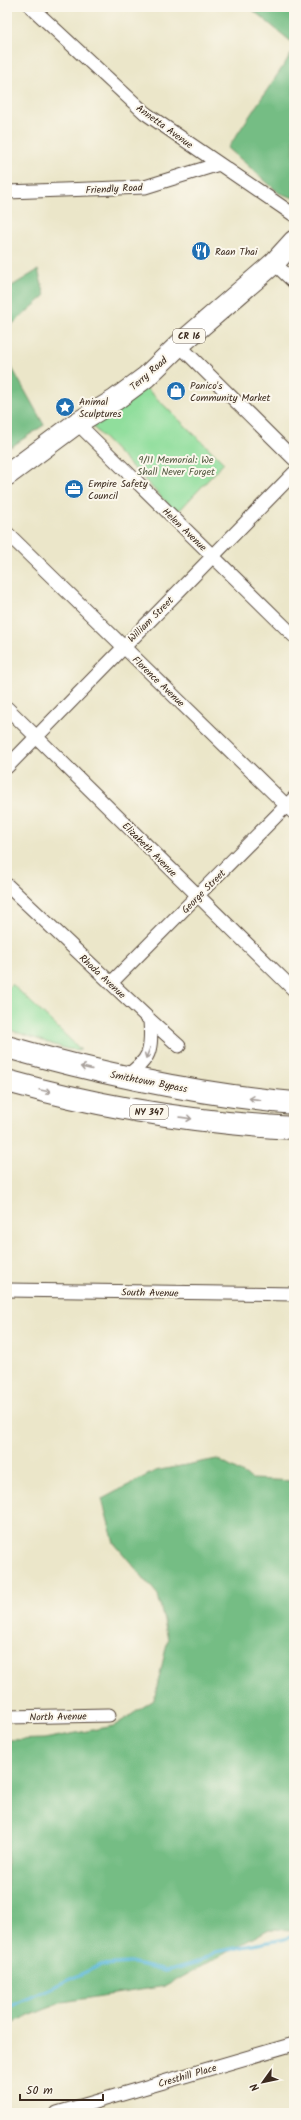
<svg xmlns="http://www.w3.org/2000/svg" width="301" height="2120" font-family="Kalam,sans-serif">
  <rect width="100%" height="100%" fill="#fbf7ec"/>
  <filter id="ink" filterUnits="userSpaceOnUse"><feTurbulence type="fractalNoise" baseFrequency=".025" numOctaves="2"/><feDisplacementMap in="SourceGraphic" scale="8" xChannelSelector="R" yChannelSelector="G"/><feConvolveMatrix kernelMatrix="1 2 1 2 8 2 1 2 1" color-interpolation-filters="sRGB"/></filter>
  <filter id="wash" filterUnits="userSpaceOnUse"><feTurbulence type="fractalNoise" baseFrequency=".012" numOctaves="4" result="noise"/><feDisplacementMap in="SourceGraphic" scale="16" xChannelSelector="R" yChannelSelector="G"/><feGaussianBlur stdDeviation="0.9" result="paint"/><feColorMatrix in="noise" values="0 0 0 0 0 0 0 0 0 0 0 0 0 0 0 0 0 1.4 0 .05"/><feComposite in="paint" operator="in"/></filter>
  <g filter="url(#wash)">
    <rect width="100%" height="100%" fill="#ebe6c9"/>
    <path fill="#90de9c" stroke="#66845d" d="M 146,388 L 224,463 L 177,513 L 92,426 Z
      M 12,984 L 81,1050 L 67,1049 L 7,1029 L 7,989 Z"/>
    <path fill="#74bd84" stroke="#587451" d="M 249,7 L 294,7 L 294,44 Z
      M 294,50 L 294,198 L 279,193 L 228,148 Z
      M 38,270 L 45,296 L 9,327 L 7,334 L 7,289 Z
      M 7,359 L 44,425 L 11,447 L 7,442 Z
      M 217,1459 L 252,1479 L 294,1481 L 294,1930 L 269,1929 L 166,1986 L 63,2002 L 7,2025 L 7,1740 L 44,1739 L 114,1726 L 154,1700 L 168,1639 L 158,1595 L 114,1543 L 102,1499 L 155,1471 Z"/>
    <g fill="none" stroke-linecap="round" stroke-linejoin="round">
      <path stroke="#5db9db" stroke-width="3.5" d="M 7,2008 L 101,1965 L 130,1963 L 166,1971 L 198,1962 L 215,1952 L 285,1939 L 294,1935"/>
    </g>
  </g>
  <g filter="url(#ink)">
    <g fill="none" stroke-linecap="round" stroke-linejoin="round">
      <g stroke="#554638" stroke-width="15">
        <path id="street" d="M 31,7 L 145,113 L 294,215
          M 7,192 L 145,187 L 219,164
          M 274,263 L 294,282
          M 179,345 L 294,459
          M 77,423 L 294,636
          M 7,533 L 294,813
          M 7,708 L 294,990
          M 7,767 L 294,473
          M 7,885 L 150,1020 L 179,1046
          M 111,983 L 294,798
          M 125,1077 C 151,1059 152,1051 150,1020
          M 7,1290 L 294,1294
          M 7,1717 L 109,1715
          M 57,2113 L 294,2044"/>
      </g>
      <g stroke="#554638" stroke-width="23">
        <path id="primary" d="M 7,475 L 77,423 L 115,400 L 146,377 L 179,345 L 274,263 L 294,241"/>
      </g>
      <g stroke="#554638" stroke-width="24">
        <path id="highway" d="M 7,1047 C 101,1074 196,1094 294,1103
          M 7,1081 C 100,1107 197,1123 294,1128"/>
      </g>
      <use href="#street" stroke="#fff" stroke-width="13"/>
      <use href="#primary" stroke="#fff" stroke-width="21"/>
      <use href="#highway" stroke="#fff" stroke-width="22"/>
    </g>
    <defs><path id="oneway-shaft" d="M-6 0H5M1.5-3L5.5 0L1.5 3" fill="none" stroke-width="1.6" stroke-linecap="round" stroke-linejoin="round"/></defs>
    <g stroke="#a79f9a">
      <use href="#oneway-shaft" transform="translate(148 1053) rotate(112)"/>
      <use href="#oneway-shaft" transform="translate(86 1068) rotate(-167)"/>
      <use href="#oneway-shaft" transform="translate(45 1091) rotate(12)"/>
      <use href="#oneway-shaft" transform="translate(255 1099) rotate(-173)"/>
      <use href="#oneway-shaft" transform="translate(186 1118) rotate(8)"/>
    </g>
  </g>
  <defs>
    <g id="restaurant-disc" transform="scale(1)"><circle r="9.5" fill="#1f6fb2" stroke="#fbf7ec"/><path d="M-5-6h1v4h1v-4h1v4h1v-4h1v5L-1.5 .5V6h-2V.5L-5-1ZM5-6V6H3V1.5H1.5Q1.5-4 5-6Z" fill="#fff"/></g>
    <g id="shop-disc" transform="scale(1)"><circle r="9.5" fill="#1f6fb2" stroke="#fbf7ec"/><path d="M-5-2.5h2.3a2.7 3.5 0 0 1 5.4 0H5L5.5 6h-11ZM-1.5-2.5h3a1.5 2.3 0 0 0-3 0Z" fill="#fff"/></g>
    <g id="sight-disc" transform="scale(1)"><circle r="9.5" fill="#1f6fb2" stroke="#fbf7ec"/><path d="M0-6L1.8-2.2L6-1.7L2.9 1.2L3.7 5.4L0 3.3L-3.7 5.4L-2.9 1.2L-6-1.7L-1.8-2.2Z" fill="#fff"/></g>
    <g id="office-disc" transform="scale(1)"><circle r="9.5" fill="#1f6fb2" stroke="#fbf7ec"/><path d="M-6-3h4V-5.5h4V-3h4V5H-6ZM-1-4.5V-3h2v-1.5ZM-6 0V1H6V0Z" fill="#fff"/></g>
  </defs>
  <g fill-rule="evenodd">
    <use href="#restaurant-disc" x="201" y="251"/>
    <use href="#shop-disc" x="176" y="391"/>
    <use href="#sight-disc" x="65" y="407"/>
    <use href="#office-disc" x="74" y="489"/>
  </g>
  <g text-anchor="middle" stroke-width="4" stroke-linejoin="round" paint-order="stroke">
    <g fill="#fbf7ec" stroke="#75685c" stroke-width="1">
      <rect x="173" y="329" width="32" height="14" rx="3"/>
      <rect x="130" y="1105" width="38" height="14" rx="3"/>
    </g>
    <g font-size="9" font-weight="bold" fill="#3b2a1e">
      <text x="189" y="339">CR 16</text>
      <text x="149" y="1115">NY 347</text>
    </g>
    <g font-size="10" fill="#3b2a1e" stroke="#fbf7ec">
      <text transform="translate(165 126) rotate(36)" y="4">Annetta Avenue</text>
      <text transform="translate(114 188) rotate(-3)" y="4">Friendly Road</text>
      <text transform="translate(148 373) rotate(-41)" y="4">Terry Road</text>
      <text transform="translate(185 529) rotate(44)" y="4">Helen Avenue</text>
      <text transform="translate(150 619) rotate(-45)" y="4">William Street</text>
      <text transform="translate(159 681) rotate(44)" y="4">Florence Avenue</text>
      <text transform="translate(150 849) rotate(45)" y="4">Elizabeth Avenue</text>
      <text transform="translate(203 891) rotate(-45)" y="4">George Street</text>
      <text transform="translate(103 976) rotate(43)" y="4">Rhoda Avenue</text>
      <text transform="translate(149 1081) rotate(11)" y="4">Smithtown Bypass</text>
      <text transform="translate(150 1292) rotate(1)" y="4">South Avenue</text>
      <text transform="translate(58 1716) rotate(-1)" y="4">North Avenue</text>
      <text transform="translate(187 2075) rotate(-16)" y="4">Cresthill Place</text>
    </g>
    <g font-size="10" fill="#3b2a1e" stroke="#fbf7ec" text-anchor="start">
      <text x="215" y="255">Raan Thai</text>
      <text x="190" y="389">Panico's<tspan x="190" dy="12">Community Market</tspan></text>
      <text x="79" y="405">Animal<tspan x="79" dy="12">Sculptures</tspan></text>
      <text x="88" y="487">Empire Safety<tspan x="88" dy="12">Council</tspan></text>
    </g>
    <g font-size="10" fill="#50573e" stroke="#fbf7ec">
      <text x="176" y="463">9/11 Memorial: We<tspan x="176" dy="12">Shall Never Forget</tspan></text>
    </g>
  </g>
  <rect width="301" height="2120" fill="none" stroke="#fbf7ec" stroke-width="24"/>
  <g transform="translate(263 2082) rotate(237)" stroke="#fbf7ec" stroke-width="3" paint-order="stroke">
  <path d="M0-3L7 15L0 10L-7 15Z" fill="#3b2a1e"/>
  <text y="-6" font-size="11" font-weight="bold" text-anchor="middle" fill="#3b2a1e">N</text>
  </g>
  <path d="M20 2094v6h83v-6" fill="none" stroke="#3b2a1e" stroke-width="2"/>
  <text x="26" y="2094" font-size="12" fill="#3b2a1e" stroke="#fbf7ec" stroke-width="3" paint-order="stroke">50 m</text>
</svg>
